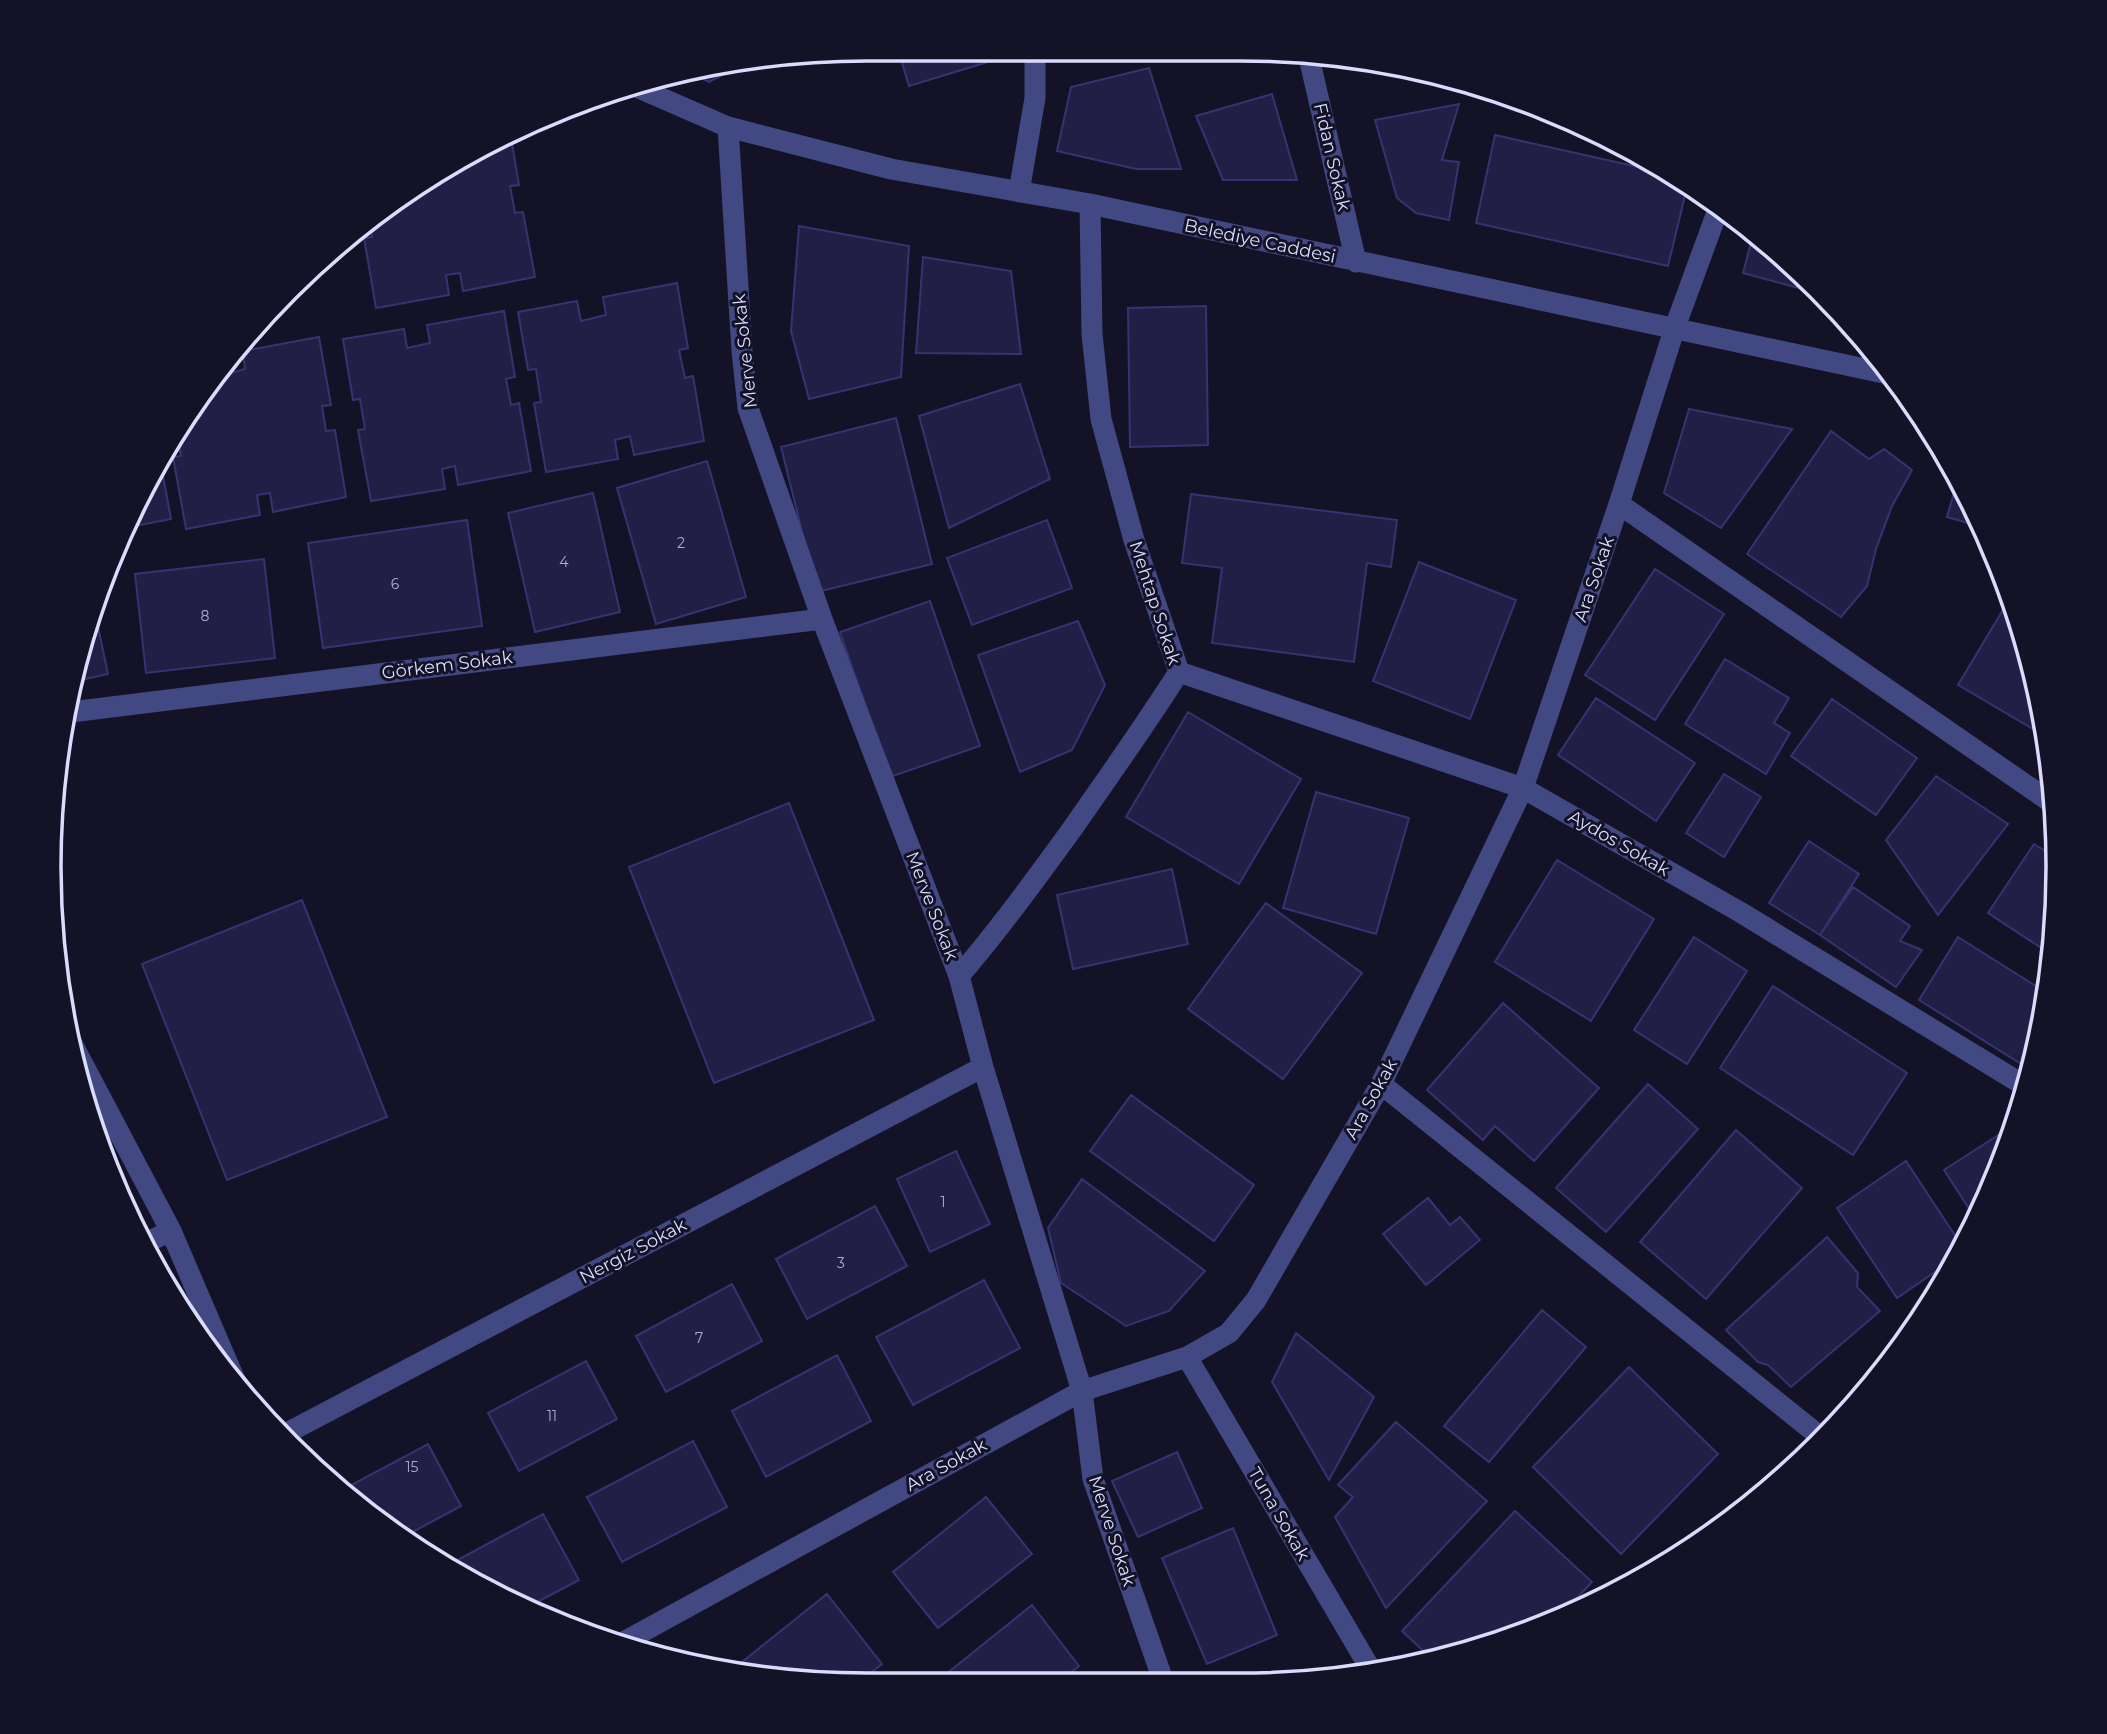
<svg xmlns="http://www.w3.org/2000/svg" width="2107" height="1734" font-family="Montserrat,sans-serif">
  <rect width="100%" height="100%" fill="#131227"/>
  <path fill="#221f46" stroke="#373370" stroke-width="2" d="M 898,49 L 998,50 L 1001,58 L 909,86 Z
    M 740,66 L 709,82 L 689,72 Z
    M 1149,68 L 1181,169 L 1136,169 L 1057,151 L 1071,87 Z
    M 1272,94 L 1297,180 L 1223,180 L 1196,116 Z
    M 1459,104 L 1442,160 L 1459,162 L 1449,220 L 1416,213 L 1397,198 L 1375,120 Z
    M 1495,135 L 1670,174 L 1688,183 L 1668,266 L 1476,223 Z
    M 511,137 L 519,185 L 510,186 L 515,213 L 523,212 L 535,277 L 463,291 L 460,273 L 446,275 L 449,295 L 376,308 L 364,238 L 372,237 L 370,226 L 458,158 Z
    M 799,226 L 909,246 L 901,377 L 809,399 L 791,331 Z
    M 1753,235 L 1818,288 L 1824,295 L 1743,273 Z
    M 923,257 L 1011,271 L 1021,354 L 916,353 Z
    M 677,283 L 688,348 L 679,350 L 685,378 L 693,376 L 704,441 L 634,455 L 630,436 L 615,440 L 618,459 L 546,472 L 534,403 L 541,402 L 536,369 L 528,370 L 518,312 L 577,301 L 581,321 L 606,315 L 603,297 Z
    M 1206,306 L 1208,445 L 1130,447 L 1128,308 Z
    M 504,311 L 515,377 L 506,379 L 511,405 L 519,403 L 531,471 L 458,485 L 455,466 L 442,469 L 445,489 L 371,501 L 358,430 L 365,429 L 360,399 L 353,400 L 343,339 L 404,329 L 407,348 L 430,343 L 427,325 Z
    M 319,337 L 331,405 L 322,406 L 326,431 L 335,430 L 346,497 L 273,512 L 270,493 L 257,495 L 260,515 L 186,529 L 173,457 L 181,456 L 177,433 L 187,413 L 222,370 L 223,375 L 245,369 L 243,351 Z
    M 1020,384 L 1050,479 L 949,528 L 919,416 Z
    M 1689,409 L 1792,429 L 1721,528 L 1664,493 Z
    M 896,418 L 932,564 L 817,592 L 781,447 Z
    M 1831,431 L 1869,459 L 1884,449 L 1912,470 L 1892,506 L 1876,549 L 1867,586 L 1841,617 L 1747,554 Z
    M 707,461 L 746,597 L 656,624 L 617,488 Z
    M 161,465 L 171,519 L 130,527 Z
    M 1958,479 L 1974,506 L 1982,527 L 1947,517 Z
    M 593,493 L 620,612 L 535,632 L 508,513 Z
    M 1191,494 L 1397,520 L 1391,567 L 1367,563 L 1354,662 L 1212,643 L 1222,568 L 1182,563 Z
    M 467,520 L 482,626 L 323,648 L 308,543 Z
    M 1047,520 L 1072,588 L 972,625 L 947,558 Z
    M 264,559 L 275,658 L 146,673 L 135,574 Z
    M 1419,562 L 1516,600 L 1470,719 L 1373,681 Z
    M 1655,569 L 1724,614 L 1655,720 L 1585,675 Z
    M 930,601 L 980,746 L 890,777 L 840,632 Z
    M 93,603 L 108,674 L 77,681 L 93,604 Z
    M 2004,608 L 2015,614 L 2030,656 L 2043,735 L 1958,685 Z
    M 1078,621 L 1105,685 L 1072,750 L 1020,772 L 978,655 Z
    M 1725,659 L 1789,698 L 1774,723 L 1790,733 L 1766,774 L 1685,724 Z
    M 1596,698 L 1695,763 L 1656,821 L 1558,755 Z
    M 1832,699 L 1917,758 L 1876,815 L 1791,756 Z
    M 1188,712 L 1301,779 L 1239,884 L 1126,817 Z
    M 1724,774 L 1761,797 L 1724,857 L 1686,833 Z
    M 1936,776 L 2008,824 L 1938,915 L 1886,840 Z
    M 1316,792 L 1409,818 L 1376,934 L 1283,908 Z
    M 789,803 L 874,1020 L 714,1083 L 629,867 Z
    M 1809,841 L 1859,874 L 1820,935 L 1769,903 Z
    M 2034,844 L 2055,857 L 2052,955 L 1988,913 Z
    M 1557,860 L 1654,919 L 1591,1021 L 1495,962 Z
    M 1172,869 L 1188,944 L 1073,969 L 1057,895 Z
    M 1853,887 L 1910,926 L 1900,941 L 1922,950 L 1896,987 L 1820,935 Z
    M 302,900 L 387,1117 L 227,1180 L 142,964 Z
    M 1266,903 L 1362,973 L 1283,1079 L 1188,1009 Z
    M 1694,937 L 1747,971 L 1687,1064 L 1634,1030 Z
    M 1958,937 L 2047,993 L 2029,1069 L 1919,1000 Z
    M 1773,986 L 1907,1073 L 1853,1155 L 1720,1068 Z
    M 1503,1003 L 1599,1088 L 1534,1161 L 1495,1126 L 1483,1140 L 1427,1090 Z
    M 1648,1084 L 1698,1129 L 1606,1232 L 1556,1188 Z
    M 1131,1095 L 1254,1185 L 1214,1241 L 1090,1151 Z
    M 2009,1128 L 2013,1134 L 1975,1218 L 1944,1170 Z
    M 1736,1130 L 1802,1188 L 1706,1299 L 1640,1242 Z
    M 956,1151 L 990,1224 L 930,1252 L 897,1179 Z
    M 1906,1161 L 1962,1246 L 1957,1257 L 1897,1298 L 1837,1208 Z
    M 1082,1179 L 1205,1271 L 1169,1311 L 1126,1326 L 1061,1283 L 1048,1228 Z
    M 1428,1198 L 1450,1225 L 1460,1217 L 1480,1240 L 1426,1285 L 1383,1234 Z
    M 875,1206 L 907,1266 L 807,1319 L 776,1259 Z
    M 1827,1237 L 1858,1273 L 1857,1287 L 1880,1311 L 1791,1387 L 1768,1365 L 1758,1362 L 1726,1330 Z
    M 984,1280 L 1020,1348 L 913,1405 L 876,1337 Z
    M 732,1284 L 762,1341 L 666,1392 L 636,1336 Z
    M 1542,1310 L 1586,1347 L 1489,1462 L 1444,1426 Z
    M 1296,1333 L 1374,1397 L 1329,1480 L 1272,1382 Z
    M 837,1355 L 871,1421 L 766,1477 L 732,1411 Z
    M 586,1361 L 617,1419 L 519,1471 L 488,1413 Z
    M 1629,1367 L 1718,1454 L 1621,1554 L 1533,1467 Z
    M 1396,1422 L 1487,1501 L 1386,1608 L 1335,1517 L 1353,1497 L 1338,1485 Z
    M 693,1441 L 727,1507 L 622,1562 L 587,1497 Z
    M 428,1444 L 461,1506 L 407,1535 L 340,1491 Z
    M 1177,1452 L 1202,1508 L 1138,1537 L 1112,1481 Z
    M 986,1497 L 1032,1554 L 938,1628 L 893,1572 Z
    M 1515,1511 L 1592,1582 L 1560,1616 L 1451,1657 L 1433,1660 L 1402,1631 Z
    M 543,1514 L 579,1580 L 526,1608 L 505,1600 L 450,1564 Z
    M 1233,1528 L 1277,1635 L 1207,1664 L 1162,1558 Z
    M 827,1594 L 882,1664 L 858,1683 L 814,1683 L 732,1670 Z
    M 1032,1605 L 1079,1666 L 1058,1683 L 935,1683 Z
    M 1263,1672 L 1267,1683 L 1234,1683 Z"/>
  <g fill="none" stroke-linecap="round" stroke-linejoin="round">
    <path stroke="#414882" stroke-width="21" d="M 1308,53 L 1356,262
      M 634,86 L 728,127 L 891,169 L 1090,204 L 1893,375
      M 728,127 L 742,351 L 748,408 L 822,619 L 959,976 L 983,1067 L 1082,1391 L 1093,1479 L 1164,1683
      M 1019,192 L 1035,98 L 1035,50
      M 1619,504 L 2055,805
      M 1179,672 L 1523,788 L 1740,912 L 2025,1086
      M 71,712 L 822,619
      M 959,976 C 999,930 1034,881 1070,832 C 1107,779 1144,727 1179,672 L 1134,540 L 1101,419 L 1092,334 L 1090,204
      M 67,1034 L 171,1231 L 237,1385
      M 1381,1084 L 1822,1438
      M 143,1244 L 171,1231
      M 1187,1357 L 1371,1670
      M 283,1435 L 983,1067
      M 620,1644 L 1082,1391 L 1187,1357 L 1229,1333 L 1256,1300 L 1381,1084 L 1523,788 L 1619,504 L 1675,327 L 1719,207"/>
  </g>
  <g text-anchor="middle" stroke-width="6" stroke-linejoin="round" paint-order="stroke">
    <g font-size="14" fill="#adadce">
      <text x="681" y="548">2</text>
      <text x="564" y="567">4</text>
      <text x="395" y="589">6</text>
      <text x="205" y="621">8</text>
      <text x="943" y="1207">1</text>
      <text x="841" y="1268">3</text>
      <text x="699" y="1343">7</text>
      <text x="552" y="1421">11</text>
      <text x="412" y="1472">15</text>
    </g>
    <g font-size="18" fill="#dbdcfc" stroke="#131227">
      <text transform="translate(1332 157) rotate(77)" y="6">Fidan Sokak</text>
      <text transform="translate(1260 241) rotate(12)" y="6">Belediye Caddesi</text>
      <text transform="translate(745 351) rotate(-96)" y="6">Merve Sokak</text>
      <text transform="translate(1594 579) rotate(-71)" y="6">Ara Sokak</text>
      <text transform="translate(1155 603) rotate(72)" y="6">Mehtap Sokak</text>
      <text transform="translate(447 665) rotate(-7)" y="6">Görkem Sokak</text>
      <text transform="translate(1619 843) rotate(30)" y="6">Aydos Sokak</text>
      <text transform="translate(932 906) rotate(69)" y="6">Merve Sokak</text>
      <text transform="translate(1371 1099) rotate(-61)" y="6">Ara Sokak</text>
      <text transform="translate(633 1251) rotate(-28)" y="6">Nergiz Sokak</text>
      <text transform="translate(946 1465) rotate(-29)" y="6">Ara Sokak</text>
      <text transform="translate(1279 1514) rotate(60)" y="6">Tuna Sokak</text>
      <text transform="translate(1112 1531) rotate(72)" y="6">Merve Sokak</text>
    </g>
  </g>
  <path d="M0 0H2107V1734H0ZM867 61H1240A806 806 0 0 1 2046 867V867A806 806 0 0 1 1240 1673H867A806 806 0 0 1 61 867V867A806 806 0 0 1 867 61Z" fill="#131227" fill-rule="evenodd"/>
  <path fill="none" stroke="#dbdcfc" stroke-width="3.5" d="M867 61H1240A806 806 0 0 1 2046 867V867A806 806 0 0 1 1240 1673H867A806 806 0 0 1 61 867V867A806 806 0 0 1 867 61Z"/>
</svg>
